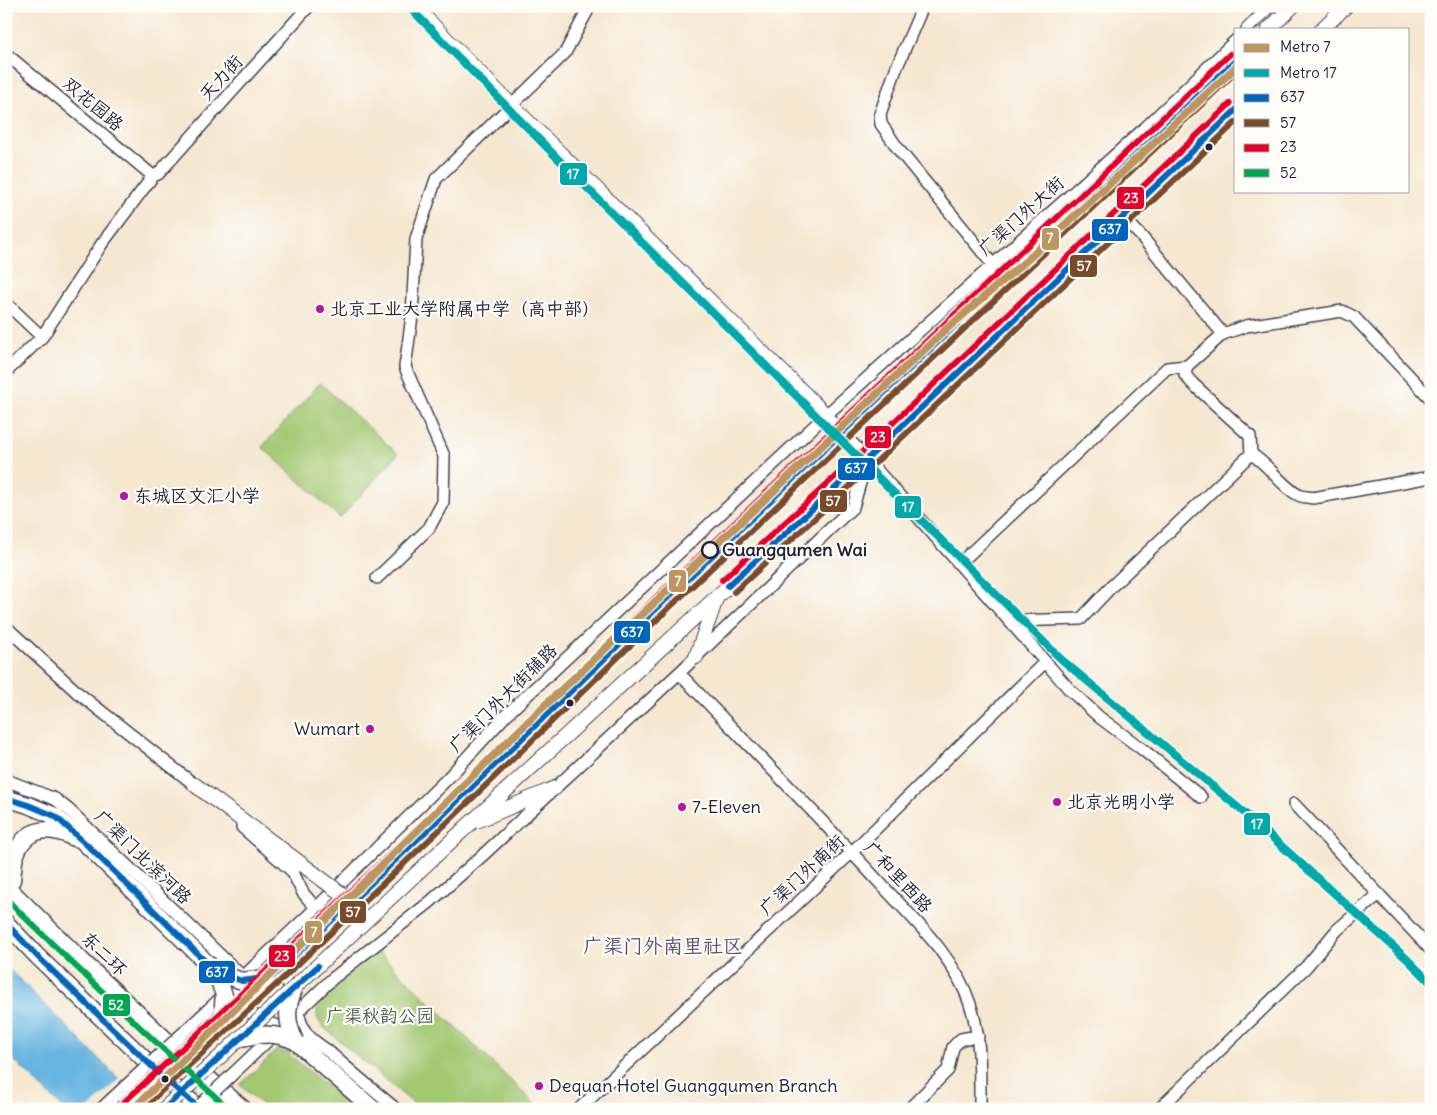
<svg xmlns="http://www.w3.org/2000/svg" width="1437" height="1115" font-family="Delius,'LXGW WenKai TC',sans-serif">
  <rect width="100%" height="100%" fill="#fdfcf7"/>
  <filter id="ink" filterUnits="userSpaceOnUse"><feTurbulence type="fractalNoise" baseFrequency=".02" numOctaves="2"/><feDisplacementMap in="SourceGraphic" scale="10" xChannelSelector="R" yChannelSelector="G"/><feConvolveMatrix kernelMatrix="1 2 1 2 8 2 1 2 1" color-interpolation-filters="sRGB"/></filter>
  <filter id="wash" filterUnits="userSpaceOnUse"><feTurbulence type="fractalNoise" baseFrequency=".0096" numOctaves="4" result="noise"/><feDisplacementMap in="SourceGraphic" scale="20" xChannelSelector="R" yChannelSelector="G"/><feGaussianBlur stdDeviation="1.12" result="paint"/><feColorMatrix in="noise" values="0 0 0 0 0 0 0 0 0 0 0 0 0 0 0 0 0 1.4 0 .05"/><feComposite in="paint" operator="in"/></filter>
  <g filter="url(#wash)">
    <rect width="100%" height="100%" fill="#f5e7d0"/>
    <path fill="#a3c872" stroke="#627556" d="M 320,383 L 398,454 L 340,518 L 262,447 Z
      M 376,950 L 540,1109 L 420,1109 L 322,1026 C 316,1017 315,1011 321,1001 Z
      M 280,1047 L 355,1109 L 267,1109 L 240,1085 Z"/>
    <path fill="#66b5e1" stroke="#446c8e" d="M 6,966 L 149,1109 L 64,1109 L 6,1052 Z"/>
    <path fill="#f5e7d0" d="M 122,1077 L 152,1109 L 88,1109 Z"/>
  </g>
  <g filter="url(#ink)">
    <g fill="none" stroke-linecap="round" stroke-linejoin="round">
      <g stroke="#424051" stroke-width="14">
        <path id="minor" d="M 923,6 L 896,69 L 880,114 L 881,124 L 899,150 L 993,265
          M 1247,29 L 1270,6
          M 6,54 L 153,176 L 158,174 L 309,6
          M 1123,217 L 1141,236 L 1223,334
          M 6,303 L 42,337
          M 6,372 L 42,337 L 101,245 L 153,176
          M 826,415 L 867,459 L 1070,690 L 1099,717 L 1142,749 L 1201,797
          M 1251,454 C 1269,464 1284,490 1301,496 C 1304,497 1309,497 1313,498 L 1425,478 L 1431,474
          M 960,563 L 1167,368 L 1187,366
          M 377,578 L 429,528 L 443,502 L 444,456 L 405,367 L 412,316 L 416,239 L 436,179 L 565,53 L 590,6
          M 1011,621 L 1081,619 L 1112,586 L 1251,454 L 1250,436 L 1193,384 L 1185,375 L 1187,366 L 1223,334 L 1246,326 L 1342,311 L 1354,317 L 1431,399
          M 6,627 L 78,693 L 200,789
          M 679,673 C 745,742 813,810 878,881 C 912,918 954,955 970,1004 C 981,1034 980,1077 980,1109
          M 6,780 L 55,799 L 69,810 L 243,977 L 247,976
          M 1294,804 L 1431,950
          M 242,827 L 292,871 L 303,893 L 316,908
          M 270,971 C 300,981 292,1009 305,1031 C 309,1039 321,1046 328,1051 C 350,1071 373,1090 396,1109
          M 237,983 C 238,988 238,994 240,999 C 248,1015 265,1023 282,1027
          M 209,1009 L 316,908 L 447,779 L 506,715 L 826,415 L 1145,128 L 1236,40
          M 259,1049 L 332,979 L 430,902 L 483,855 L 679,673 L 853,507 L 867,459
          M 579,1109 L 852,852 L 1045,662
          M 909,1109 L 948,1070 L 953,1047 L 961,1039 L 978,1036
          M 1159,1109 L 1306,967 L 1337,930 L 1379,894"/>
      </g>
      <g stroke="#424051" stroke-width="16">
        <path id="major" d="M 414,6 L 511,105 L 826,415
          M 1269,29 L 1293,6
          M 1322,29 L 1346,6
          M 696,657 L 716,599
          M 195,785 L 315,874
          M 444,814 L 662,603 L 1236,60
          M 479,820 L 555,788
          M 461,832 L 867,459 L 1236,110"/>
      </g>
      <g stroke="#424051" stroke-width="19">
        <path id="highway" d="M 6,798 L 28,805 L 55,816 L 87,845 L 216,972
          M 12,880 C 13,873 13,864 15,857 C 24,827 49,825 74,838
          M 6,886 L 83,962 L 186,1059 L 243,1109
          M 6,923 L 36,955 L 165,1079 L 200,1109
          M 295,1041 L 373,1109"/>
      </g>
      <use href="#minor" stroke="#fff" stroke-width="11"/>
      <use href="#major" stroke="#fff" stroke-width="14"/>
      <use href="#highway" stroke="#fff" stroke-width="16"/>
      <g stroke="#424051" stroke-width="14" stroke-linecap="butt">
        <path id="minor-bridge" d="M 101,1109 L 209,1009
          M 196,1109 L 259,1049"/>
      </g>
      <g stroke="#424051" stroke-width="16" stroke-linecap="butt">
        <path id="major-bridge" d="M 315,874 L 351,901
          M 129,1109 L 272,977 L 444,814
          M 164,1109 L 461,832"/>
      </g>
      <g stroke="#424051" stroke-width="19" stroke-linecap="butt">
        <path id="highway-bridge" d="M 216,972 L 242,981 L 272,977
          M 216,972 L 224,995 L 221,1024
          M 294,989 C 286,1009 286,1021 295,1041
          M 241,1038 C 262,1034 275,1032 295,1041"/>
      </g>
      <use href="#minor-bridge" stroke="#fff" stroke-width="11"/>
      <use href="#major-bridge" stroke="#fff" stroke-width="14"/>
      <use href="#highway-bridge" stroke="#fff" stroke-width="16"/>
      <g stroke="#fdfcf7" stroke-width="10">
        <path id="bus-1" d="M 728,586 L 867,459 L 1236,110
          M 6,798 L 28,805 L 55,816 L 87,845 L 216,972 L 242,981 L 272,977 L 444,814 L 662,603 L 1236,60
          M 6,923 L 36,955 L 165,1079 L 200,1109
          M 164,1109 L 318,966"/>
      </g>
      <g stroke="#fdfcf7" stroke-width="10">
        <path id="bus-2" d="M 734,592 L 873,465 L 1236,122
          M 142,1109 L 278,983 L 450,820 L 668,609 L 1236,72"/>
      </g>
      <g stroke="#fdfcf7" stroke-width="10">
        <path id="bus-3" d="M 722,580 L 861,453 L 1230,104
          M 123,1103 L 266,971 L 438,808 L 656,597 L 1230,54"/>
      </g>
      <g stroke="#fdfcf7" stroke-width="10">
        <path id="bus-4" d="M 6,899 C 79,970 153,1041 229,1109"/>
      </g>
      <use href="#bus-1" stroke="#0065bd" stroke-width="6"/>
      <use href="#bus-2" stroke="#7a4b2a" stroke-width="6"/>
      <use href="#bus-3" stroke="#e4002b" stroke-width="6"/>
      <use href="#bus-4" stroke="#00a651" stroke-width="6"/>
      <g stroke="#fdfcf7" stroke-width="11">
        <path id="metro-1" d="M 133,1109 L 541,709 L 942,333 L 1027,260 L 1236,67"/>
      </g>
      <g stroke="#fdfcf7" stroke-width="11">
        <path id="metro-2" d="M 408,6 L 566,167 L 1061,659 L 1254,821 L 1406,958 L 1431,983"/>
      </g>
      <use href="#metro-1" stroke="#bd955f" stroke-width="8"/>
      <use href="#metro-2" stroke="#00a9a9" stroke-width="8"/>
    </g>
  </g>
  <g fill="#22223b" stroke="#fdfcf7" stroke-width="2">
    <circle cx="1209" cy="147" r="4.5"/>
    <circle cx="570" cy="703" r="4.5"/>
    <circle cx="165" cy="1079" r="4.5"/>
  </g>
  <g fill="#b5179e" stroke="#fdfcf7" stroke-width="2">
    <circle cx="320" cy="309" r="5"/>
    <circle cx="124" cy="496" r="5"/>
    <circle cx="370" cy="729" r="5"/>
    <circle cx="1057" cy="802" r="5"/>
    <circle cx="682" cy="807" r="5"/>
    <circle cx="539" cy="1086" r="5"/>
  </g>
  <circle fill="#fdfcf7" stroke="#22223b" stroke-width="2.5" cx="710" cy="550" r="8"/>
  <g text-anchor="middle" stroke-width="4.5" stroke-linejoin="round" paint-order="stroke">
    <g font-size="18" fill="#22223b" stroke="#fdfcf7">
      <text transform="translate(221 78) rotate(-48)" y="6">天力街</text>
      <text transform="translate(93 104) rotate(40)" y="6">双花园路</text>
      <text transform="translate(1021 216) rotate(-42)" y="6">广渠门外大街</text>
      <text transform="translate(503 698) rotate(-45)" y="6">广渠门外大街辅路</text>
      <text transform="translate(143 857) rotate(44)" y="6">广渠门北滨河路</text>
      <text transform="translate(802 875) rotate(-43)" y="6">广渠门外南街</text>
      <text transform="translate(898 877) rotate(47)" y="6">广和里西路</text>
      <text transform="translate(104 954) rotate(44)" y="6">东二环</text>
    </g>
    <g font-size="18" fill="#22223b" stroke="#fdfcf7" text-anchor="start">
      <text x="330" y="315">北京工业大学附属中学（高中部）</text>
      <text x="134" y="502">东城区文汇小学</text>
      <text x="360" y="735" text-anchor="end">Wumart</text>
      <text x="1067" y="808">北京光明小学</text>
      <text x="692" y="813">7-Eleven</text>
      <text x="549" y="1092">Dequan Hotel Guangqumen Branch</text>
    </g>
    <g font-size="18" font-weight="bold" fill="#22223b" stroke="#fdfcf7" text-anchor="start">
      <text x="722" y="556">Guangqumen Wai</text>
    </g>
    <g font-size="18" fill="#4f5c4e" stroke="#fdfcf7">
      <text x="380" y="1022">广渠秋韵公园</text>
    </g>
    <g font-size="20" fill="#5f4e6f" stroke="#fdfcf7">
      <text x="663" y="953">广渠门外南里社区</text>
    </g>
  </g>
  <g stroke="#fdfcf7" stroke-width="2">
    <rect x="559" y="162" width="29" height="24" rx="5" fill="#00a9a9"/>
    <rect x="1116" y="186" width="29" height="24" rx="5" fill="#e4002b"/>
    <rect x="1091" y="218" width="38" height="24" rx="5" fill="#0065bd"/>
    <rect x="1041" y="227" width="19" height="24" rx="5" fill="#bd955f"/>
    <rect x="1069" y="254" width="29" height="24" rx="5" fill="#7a4b2a"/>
    <rect x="864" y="425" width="28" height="24" rx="5" fill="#e4002b"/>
    <rect x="837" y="457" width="39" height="24" rx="5" fill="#0065bd"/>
    <rect x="819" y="489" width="29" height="24" rx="5" fill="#7a4b2a"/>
    <rect x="894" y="495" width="28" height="24" rx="5" fill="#00a9a9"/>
    <rect x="668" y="569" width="19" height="24" rx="5" fill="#bd955f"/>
    <rect x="613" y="620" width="38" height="24" rx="5" fill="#0065bd"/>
    <rect x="1243" y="812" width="28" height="24" rx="5" fill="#00a9a9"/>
    <rect x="339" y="900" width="28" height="24" rx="5" fill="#7a4b2a"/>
    <rect x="304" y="920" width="19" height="24" rx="5" fill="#bd955f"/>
    <rect x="268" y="944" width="28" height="24" rx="5" fill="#e4002b"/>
    <rect x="198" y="960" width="38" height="24" rx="5" fill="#0065bd"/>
    <rect x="102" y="993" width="29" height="24" rx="5" fill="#00a651"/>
  </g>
  <g font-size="14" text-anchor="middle" font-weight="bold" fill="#fff">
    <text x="573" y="179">17</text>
    <text x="1131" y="203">23</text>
    <text x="1110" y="234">637</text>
    <text x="1050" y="243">7</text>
    <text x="1084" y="271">57</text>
    <text x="878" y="442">23</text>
    <text x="856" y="473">637</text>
    <text x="833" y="506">57</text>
    <text x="908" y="512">17</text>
    <text x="678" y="586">7</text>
    <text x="632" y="637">637</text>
    <text x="1257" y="829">17</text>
    <text x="353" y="917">57</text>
    <text x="314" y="937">7</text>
    <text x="282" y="961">23</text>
    <text x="217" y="977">637</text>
    <text x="116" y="1010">52</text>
  </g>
  <rect width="1437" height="1115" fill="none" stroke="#fdfcf7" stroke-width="25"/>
  <rect x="1234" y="28" width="175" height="165" fill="#fdfcf7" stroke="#a5a5ac"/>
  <rect x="1244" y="44" width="25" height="8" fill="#bd955f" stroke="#a5a5ac"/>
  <text x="1280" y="52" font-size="15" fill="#22223b">Metro 7</text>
  <rect x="1244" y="69" width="25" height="8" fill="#00a9a9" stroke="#a5a5ac"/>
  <text x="1280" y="78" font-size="15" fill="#22223b">Metro 17</text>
  <rect x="1244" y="94" width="25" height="8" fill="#0065bd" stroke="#a5a5ac"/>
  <text x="1280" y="102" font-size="15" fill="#22223b">637</text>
  <rect x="1244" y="119" width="25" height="8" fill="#7a4b2a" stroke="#a5a5ac"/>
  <text x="1280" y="128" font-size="15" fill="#22223b">57</text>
  <rect x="1244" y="144" width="25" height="8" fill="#e4002b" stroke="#a5a5ac"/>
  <text x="1280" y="152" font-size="15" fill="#22223b">23</text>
  <rect x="1244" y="169" width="25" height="8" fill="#00a651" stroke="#a5a5ac"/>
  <text x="1280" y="178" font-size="15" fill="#22223b">52</text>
</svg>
